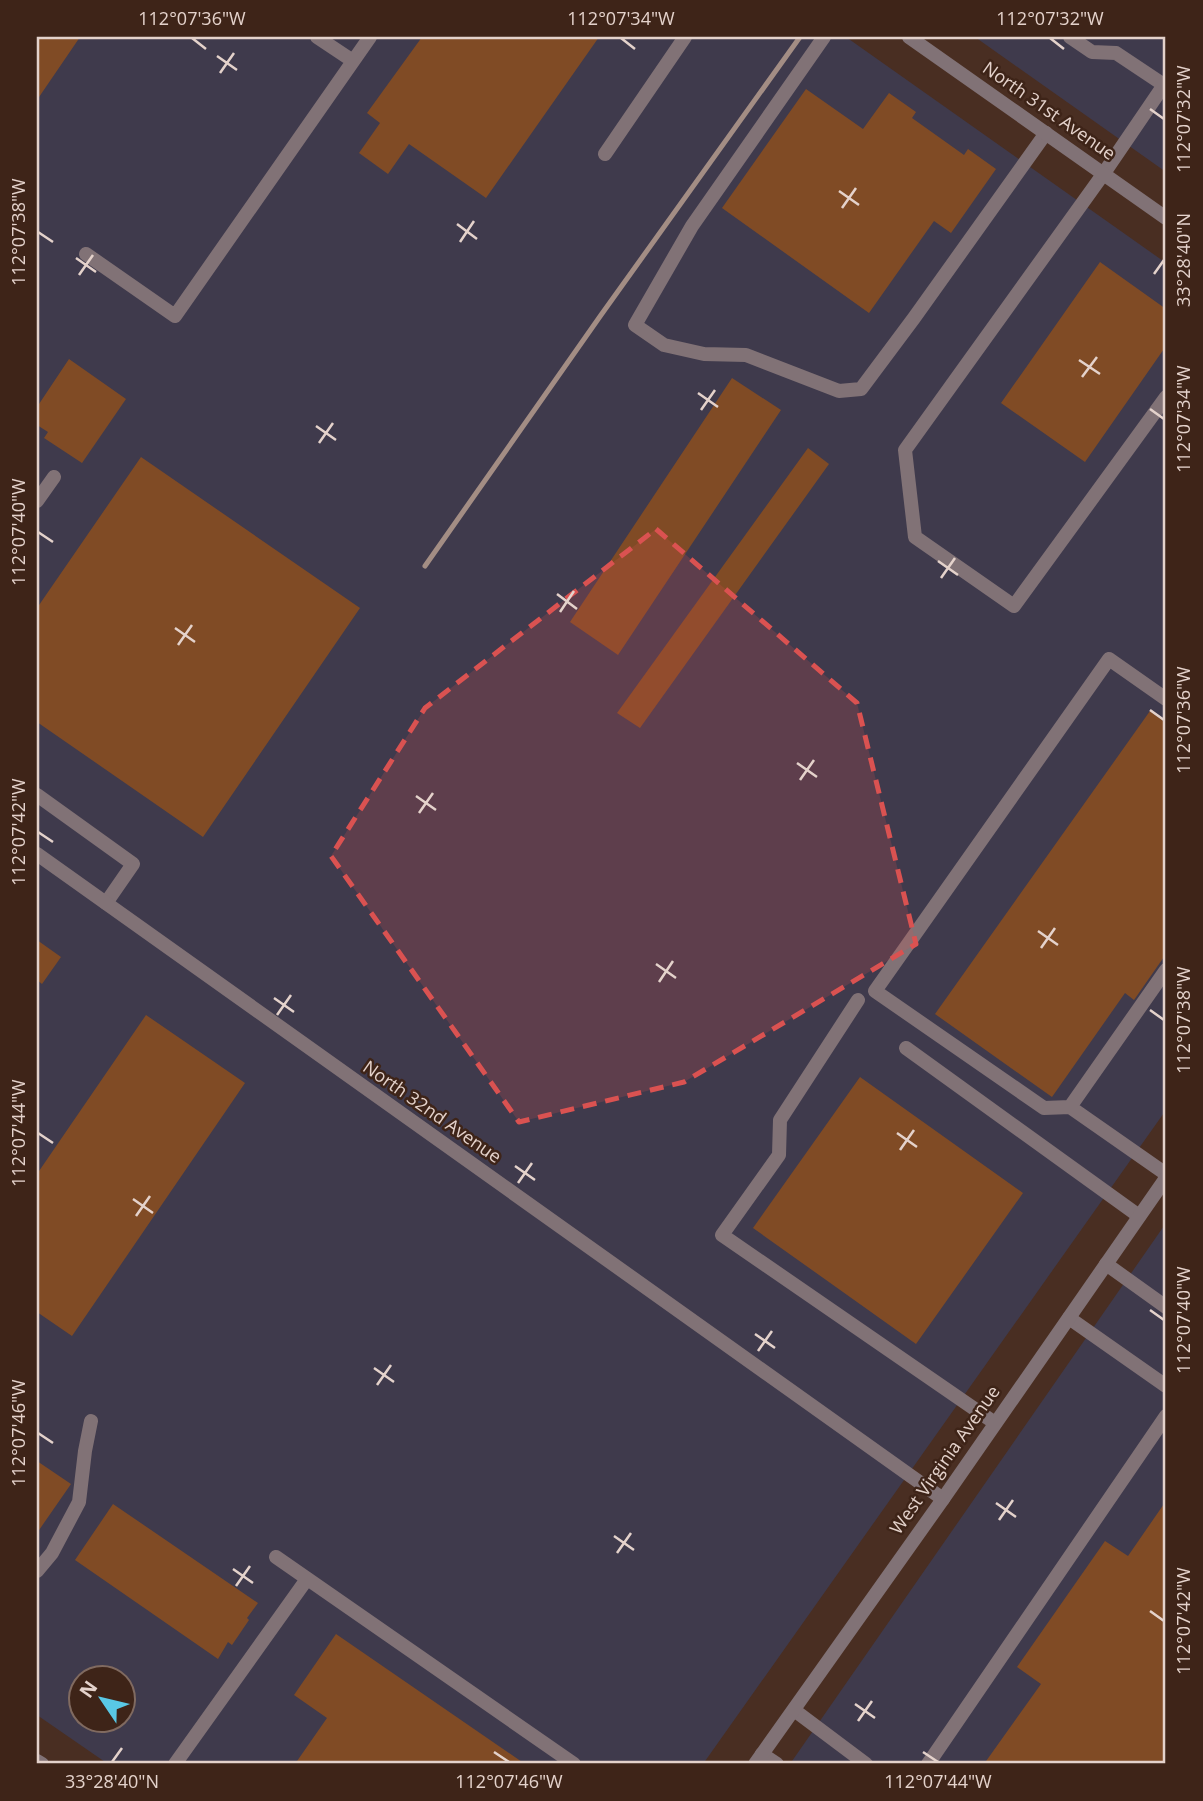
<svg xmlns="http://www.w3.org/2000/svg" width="1203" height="1801" font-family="'Open Sans',sans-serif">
  <rect width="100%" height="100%" fill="#492e22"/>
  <path fill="#3f3a4c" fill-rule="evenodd" d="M 37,37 L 846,37 L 1166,263 L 1166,1110 L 703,1764 L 108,1764 L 37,1715 ZM 80,1678 L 122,1678 L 122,1720 L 80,1720 Z
    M 975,37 L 1166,37 L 1166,172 Z
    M 1166,1223 L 1166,1764 L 790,1764 Z"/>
  <path fill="#804b25" d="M 37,37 L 80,37 L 37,100 Z
    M 422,37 L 599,37 L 486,198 L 409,144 L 388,174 L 359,153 L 380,123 L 367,113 Z
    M 806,89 L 863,129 L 889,93 L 916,112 L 912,118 L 964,155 L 968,149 L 996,169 L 951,233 L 934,221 L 869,313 L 722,208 Z
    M 1100,262 L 1166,309 L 1166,346 L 1085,462 L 1001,403 Z
    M 69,359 L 126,399 L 82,463 L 44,438 L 48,432 L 37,425 L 37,407 Z
    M 732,378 L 781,410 L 618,655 L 570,622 Z
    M 808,448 L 829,464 L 640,728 L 617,713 Z
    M 141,457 L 360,608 L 203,837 L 37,722 L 37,608 Z
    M 1150,711 L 1166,723 L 1166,954 L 1134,1000 L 1125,993 L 1052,1097 L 935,1014 Z
    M 37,940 L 61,957 L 42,984 L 37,980 Z
    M 146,1015 L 245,1083 L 72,1336 L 37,1312 L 37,1174 Z
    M 860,1077 L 1023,1193 L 916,1344 L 753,1228 Z
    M 37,1461 L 71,1484 L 37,1533 Z
    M 1166,1501 L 1166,1764 L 984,1764 L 1041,1684 L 1017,1667 L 1105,1541 L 1128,1556 Z
    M 113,1504 L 258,1603 L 247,1618 L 249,1620 L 232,1645 L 228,1642 L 218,1659 L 75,1560 Z
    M 336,1634 L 525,1764 L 295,1764 L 327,1718 L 294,1695 Z"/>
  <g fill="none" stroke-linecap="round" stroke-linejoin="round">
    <path stroke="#817276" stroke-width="14" d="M 317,37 L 353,61
      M 824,37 L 692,226 L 635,325 L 664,345 L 704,354 L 746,355 L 839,391 L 861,389 L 914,318 L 1046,133
      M 1070,37 L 1092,52 L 1116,53 L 1164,85
      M 605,154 L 685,37
      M 1104,173 L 905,450 L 915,537 L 1014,606 L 1166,397
      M 86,254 L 175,316 L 370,37
      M 37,501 L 54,477
      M 37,795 L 133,864 L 106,903
      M 1166,970 L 1070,1107 L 1166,1174
      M 858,1000 L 780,1120 L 779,1155 L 722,1235 L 995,1423
      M 906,1048 L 1139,1216
      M 1070,1107 L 1044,1108 L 875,991 L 1109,659 L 1166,699
      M 1106,1264 L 1166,1307
      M 1069,1318 L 1166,1386
      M 276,1557 L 574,1764
      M 37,1571 L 52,1553 L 79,1502 L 85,1451 L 91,1421
      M 794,1710 L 866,1764
      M 762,1754 L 777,1764
      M 175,1764 L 307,1579
      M 928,1764 L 1166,1416"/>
    <path stroke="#817276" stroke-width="14" d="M 1104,173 L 1166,82
      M 37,854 L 943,1499
      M 37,1761 L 42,1764"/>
    <path stroke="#817276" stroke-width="14" d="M 909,37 L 1166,218
      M 755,1764 L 943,1499 L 1166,1178"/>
    <path stroke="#a38d84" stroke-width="5" d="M 425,566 L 601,315 L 800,37"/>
  </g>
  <path fill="#da5251" fill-opacity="0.2" stroke="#da5251" stroke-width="5" stroke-dasharray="14 9" stroke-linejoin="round" d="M 656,529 L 857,703 L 916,944 L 684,1082 L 519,1122 L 331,856 L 425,708 Z"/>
  <path fill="none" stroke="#e4d2cb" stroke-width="2.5" d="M 192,38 L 206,49M 621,38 L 635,49M 1050,38 L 1064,49M 217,56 L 237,70M 220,73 L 234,53M 1150,109 L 1164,119M 839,191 L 859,205M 842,208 L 856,188M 457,224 L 477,239M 38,232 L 53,242M 460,242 L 474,221M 76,258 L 96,272M 1154,274 L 1164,260M 79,275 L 93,255M 1079,360 L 1100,374M 1082,377 L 1097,357M 698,393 L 718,407M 1150,409 L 1164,419M 701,410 L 715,390M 316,426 L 336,440M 319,443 L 333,423M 38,532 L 53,542M 938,561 L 958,575M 941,578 L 955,558M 557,594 L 577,609M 560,612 L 574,591M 175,628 L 195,642M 178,645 L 192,625M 1150,710 L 1164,720M 797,763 L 817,777M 800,780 L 814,760M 416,796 L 436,810M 419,813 L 433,793M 38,832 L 53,842M 1038,931 L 1058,945M 1041,948 L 1055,928M 656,964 L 676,978M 659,982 L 673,961M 274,998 L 294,1012M 1150,1010 L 1164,1020M 277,1015 L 291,995M 38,1133 L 53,1143M 897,1133 L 917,1147M 900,1150 L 914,1130M 515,1166 L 535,1180M 518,1183 L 532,1163M 133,1199 L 153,1213M 136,1216 L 150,1196M 1150,1310 L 1164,1320M 755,1334 L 775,1348M 758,1351 L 772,1331M 374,1368 L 394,1382M 377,1385 L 391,1365M 38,1433 L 53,1443M 996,1503 L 1016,1517M 999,1520 L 1013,1500M 614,1536 L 634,1550M 617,1553 L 631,1533M 233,1569 L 253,1583M 236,1586 L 250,1566M 1150,1611 L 1164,1621M 855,1704 L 875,1718M 858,1721 L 872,1701M 494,1752 L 509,1762M 923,1752 L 938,1762M 112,1762 L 122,1748"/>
  <g text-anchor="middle" stroke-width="5" stroke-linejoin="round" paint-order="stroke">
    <g font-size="18" fill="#e4d2cb" stroke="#3e2418">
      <text transform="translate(1049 111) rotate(35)" y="6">North 31st Avenue</text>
      <text transform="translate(432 1112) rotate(35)" y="6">North 32nd Avenue</text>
      <text transform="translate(945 1460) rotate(-55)" y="6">West Virginia Avenue</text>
    </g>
  </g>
  <rect width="1203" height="1801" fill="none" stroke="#3e2418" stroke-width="77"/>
  <g transform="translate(102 1699) rotate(305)"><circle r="33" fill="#3e2418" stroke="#806a60" stroke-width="2"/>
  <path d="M0-5L12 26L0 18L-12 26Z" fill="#59c8e5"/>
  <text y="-10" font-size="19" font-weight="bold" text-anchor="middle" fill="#e4d2cb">N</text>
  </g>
  <rect x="38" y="38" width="1126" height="1724" fill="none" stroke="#e4d2cb" stroke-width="2.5"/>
  <g font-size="18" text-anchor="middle" fill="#e4d2cb">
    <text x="192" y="25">112°07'36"W</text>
    <text x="621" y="25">112°07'34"W</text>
    <text x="1050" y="25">112°07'32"W</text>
    <text transform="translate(1184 119) rotate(-90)" y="6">112°07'32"W</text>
    <text transform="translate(19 232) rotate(-90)" y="6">112°07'38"W</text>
    <text transform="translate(1184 260) rotate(-90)" y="6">33°28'40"N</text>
    <text transform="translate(1184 419) rotate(-90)" y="6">112°07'34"W</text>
    <text transform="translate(19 532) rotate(-90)" y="6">112°07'40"W</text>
    <text transform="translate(1184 720) rotate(-90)" y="6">112°07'36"W</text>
    <text transform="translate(19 832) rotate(-90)" y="6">112°07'42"W</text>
    <text transform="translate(1184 1020) rotate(-90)" y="6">112°07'38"W</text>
    <text transform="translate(19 1133) rotate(-90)" y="6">112°07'44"W</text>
    <text transform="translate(1184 1320) rotate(-90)" y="6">112°07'40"W</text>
    <text transform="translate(19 1433) rotate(-90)" y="6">112°07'46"W</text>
    <text transform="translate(1184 1621) rotate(-90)" y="6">112°07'42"W</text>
    <text x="112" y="1788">33°28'40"N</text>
    <text x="509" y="1788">112°07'46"W</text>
    <text x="938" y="1788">112°07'44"W</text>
  </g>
</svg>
